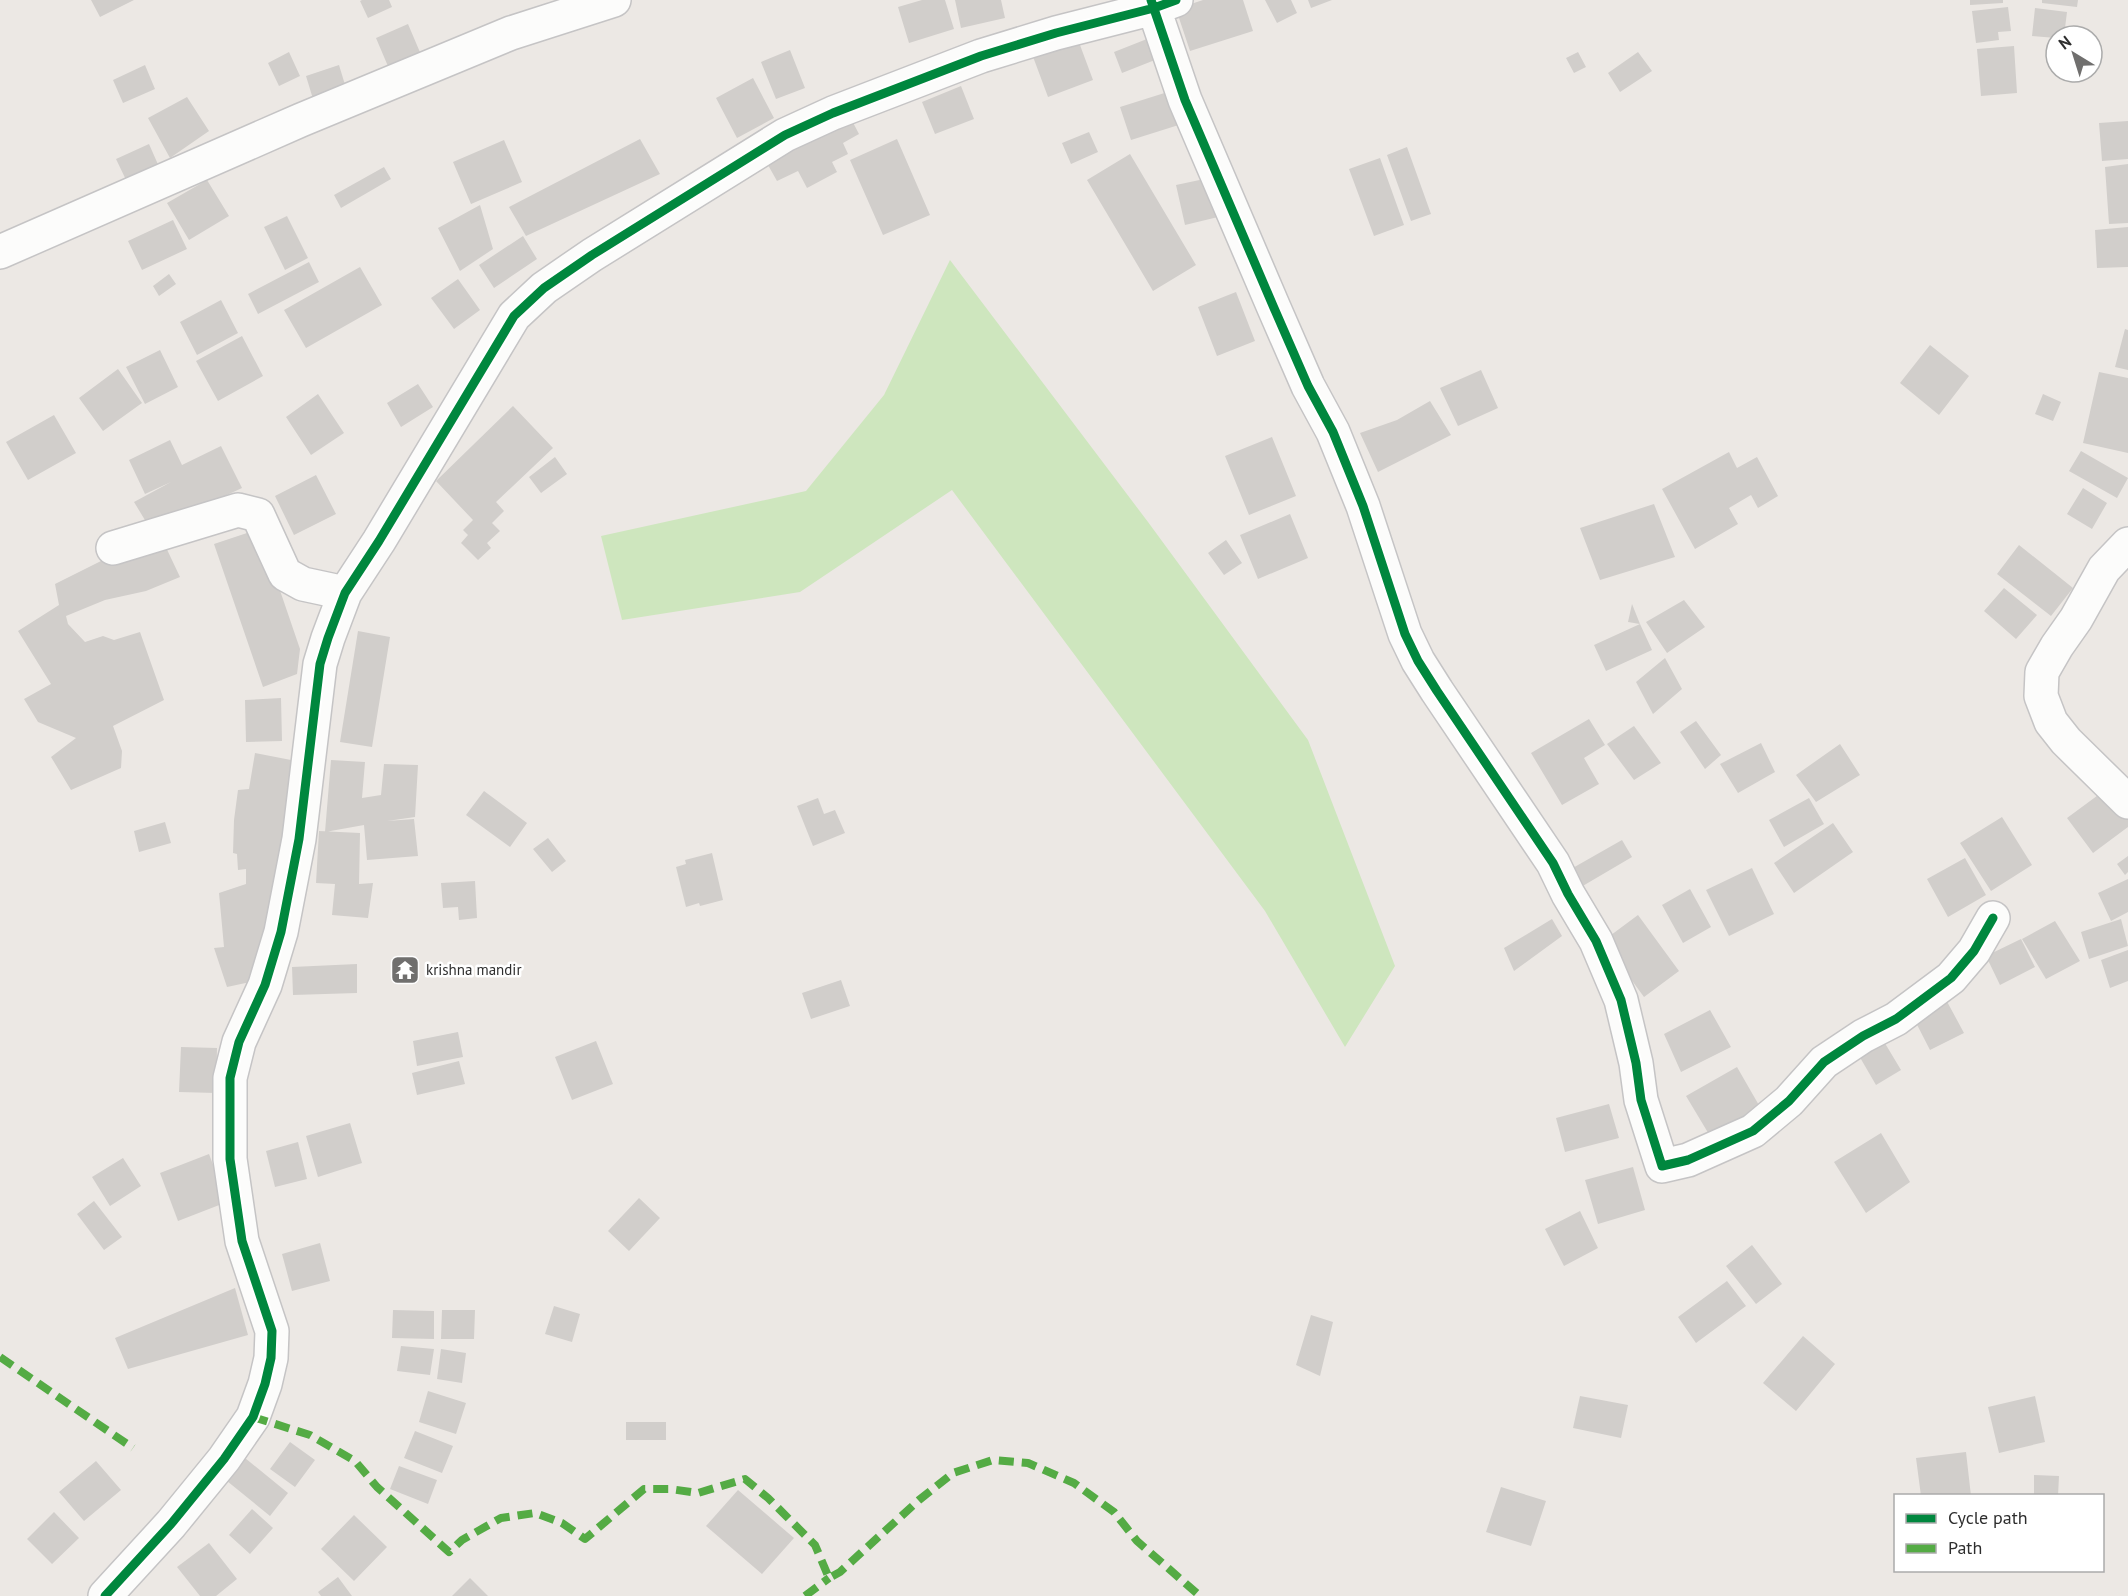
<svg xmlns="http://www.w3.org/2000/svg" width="2128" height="1596" font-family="'PT Sans',sans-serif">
  <rect width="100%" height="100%" fill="#ece8e4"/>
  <path fill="#cee6be" d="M 950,260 L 1148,522 L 1308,740 L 1395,966 L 1345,1047 L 1265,911 L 952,490 L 800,592 L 622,620 L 601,536 L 806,491 L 884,395 Z"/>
  <path fill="#d1cecb" d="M 91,0 L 134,0 L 100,17 Z
    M 362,0 L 389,0 L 392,7 L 368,18 L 360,1 Z
    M 922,0 L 945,0 L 954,29 L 909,43 L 898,7 Z
    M 955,0 L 1001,0 L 1005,18 L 961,28 Z
    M 1203,0 L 1243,0 L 1253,31 L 1190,51 L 1176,9 Z
    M 1265,0 L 1291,0 L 1297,13 L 1277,23 Z
    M 1308,0 L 1332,0 L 1311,8 Z
    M 1970,0 L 2003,0 L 2003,3 L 1970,5 Z
    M 2042,0 L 2078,0 L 2077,7 L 2042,3 Z
    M 2008,7 L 2011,31 L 1998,32 L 1999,40 L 1976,43 L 1972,11 Z
    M 2035,8 L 2067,12 L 2064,36 L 2056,36 L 2056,38 L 2032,36 Z
    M 408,24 L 422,57 L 390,71 L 376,38 Z
    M 1077,37 L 1093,80 L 1048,97 L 1032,54 Z
    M 1152,37 L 1160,58 L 1122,73 L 1114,52 Z
    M 2014,46 L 2017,93 L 1981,96 L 1977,49 Z
    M 790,50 L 805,88 L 776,99 L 761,62 Z
    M 289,52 L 300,76 L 279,86 L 268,63 Z
    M 1578,52 L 1586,67 L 1574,73 L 1566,58 Z
    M 1638,52 L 1652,71 L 1620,92 L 1608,73 Z
    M 145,65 L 155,89 L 123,103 L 113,80 Z
    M 339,65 L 346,88 L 313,99 L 306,76 Z
    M 753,78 L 774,118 L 737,138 L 716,98 Z
    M 961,86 L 974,119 L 935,134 L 922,102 Z
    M 1174,90 L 1185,123 L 1131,140 L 1120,107 Z
    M 187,97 L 209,131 L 170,158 L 148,118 Z
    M 848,113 L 859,134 L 843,143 L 848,154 L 832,162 L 837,172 L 807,188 L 798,171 L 777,181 L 764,158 Z
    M 2128,121 L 2128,159 L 2102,161 L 2099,123 Z
    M 1089,132 L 1098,152 L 1071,164 L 1062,143 Z
    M 640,139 L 660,174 L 526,236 L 509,207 Z
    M 897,139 L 930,215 L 883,235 L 850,160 Z
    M 504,140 L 522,182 L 471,204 L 453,162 Z
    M 149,144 L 160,169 L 128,184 L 116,159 Z
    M 1407,147 L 1431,214 L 1411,221 L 1387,155 Z
    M 1130,154 L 1196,265 L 1153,291 L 1087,180 Z
    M 1380,158 L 1404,225 L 1374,236 L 1349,169 Z
    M 2128,164 L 2128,223 L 2109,224 L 2105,167 Z
    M 384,167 L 391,179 L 341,208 L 334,195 Z
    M 1209,178 L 1218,217 L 1185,225 L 1176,185 Z
    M 207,180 L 229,216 L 189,240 L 167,203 Z
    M 480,205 L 493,249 L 460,271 L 438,228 Z
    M 287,216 L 308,258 L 285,270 L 264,227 Z
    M 173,220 L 187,249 L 142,270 L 128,241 Z
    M 2128,227 L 2128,267 L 2097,268 L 2095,230 Z
    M 523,236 L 537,259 L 494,288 L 479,265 Z
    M 309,262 L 319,282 L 258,314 L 248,294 Z
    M 360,267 L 382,305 L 306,348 L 284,310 Z
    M 169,274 L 176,284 L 159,296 L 153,286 Z
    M 458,279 L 480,310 L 454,329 L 431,298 Z
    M 1236,292 L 1255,341 L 1217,356 L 1198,307 Z
    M 221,300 L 238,333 L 197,355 L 180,322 Z
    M 2125,329 L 2128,330 L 2128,370 L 2115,367 Z
    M 242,336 L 263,376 L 218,401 L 196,361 Z
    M 1930,345 L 1969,376 L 1939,415 L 1900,383 Z
    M 160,350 L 178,387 L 145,404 L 126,367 Z
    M 118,369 L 142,403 L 103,431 L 79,398 Z
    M 1481,370 L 1498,408 L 1458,426 L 1440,388 Z
    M 2099,372 L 2128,378 L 2128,453 L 2083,443 Z
    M 418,384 L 433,407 L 401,427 L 387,403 Z
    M 318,394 L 344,433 L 311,455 L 286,417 Z
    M 2043,394 L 2061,402 L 2053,421 L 2035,414 Z
    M 1430,401 L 1451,435 L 1378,472 L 1360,433 L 1397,420 Z
    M 513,406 L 553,448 L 496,502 L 504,511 L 492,523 L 500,531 L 487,543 L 491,548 L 478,560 L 461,543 L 468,535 L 463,530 L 473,520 L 436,481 Z
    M 54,415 L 76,453 L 28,480 L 6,442 Z
    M 1272,437 L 1296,496 L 1249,515 L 1225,456 Z
    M 170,440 L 182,465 L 221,446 L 242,488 L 151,530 L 134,502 L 171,482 L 145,494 L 129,460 Z
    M 2081,451 L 2128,478 L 2117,498 L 2069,471 Z
    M 1729,452 L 1737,468 L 1757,457 L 1778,496 L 1758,508 L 1751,495 L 1729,508 L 1738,524 L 1695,549 L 1662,489 Z
    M 555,457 L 567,474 L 541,493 L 529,477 Z
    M 316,475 L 336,514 L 294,535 L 275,496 Z
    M 2083,488 L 2107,503 L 2092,529 L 2067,514 Z
    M 1654,504 L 1675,557 L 1600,580 L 1580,528 Z
    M 1290,514 L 1308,558 L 1258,579 L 1240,535 Z
    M 259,529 L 300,649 L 297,674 L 263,687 L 214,544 Z
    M 162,539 L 180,577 L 146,591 L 105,600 L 66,616 L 68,624 L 85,642 L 103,636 L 114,640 L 140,632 L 164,700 L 113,726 L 122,751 L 121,768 L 71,790 L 51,757 L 76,738 L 38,722 L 24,699 L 51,684 L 18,631 L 59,605 L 55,584 L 127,548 Z
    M 1226,540 L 1242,563 L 1224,575 L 1208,553 Z
    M 2019,545 L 2073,588 L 2051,616 L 1997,574 Z
    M 2004,588 L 2037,615 L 2016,639 L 1984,611 Z
    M 1684,600 L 1705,627 L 1667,653 L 1646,622 Z
    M 1632,604 L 1640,624 L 1628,622 Z
    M 1640,624 L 1652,650 L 1606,671 L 1594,645 Z
    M 358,631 L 390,637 L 372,747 L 340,742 Z
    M 1665,658 L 1682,689 L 1653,714 L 1636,682 Z
    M 281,698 L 282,741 L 246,742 L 245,700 Z
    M 1589,719 L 1605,745 L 1584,758 L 1599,784 L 1562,805 L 1531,753 Z
    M 1696,721 L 1721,755 L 1705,769 L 1680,732 Z
    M 1634,726 L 1661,763 L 1634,780 L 1607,744 Z
    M 1761,743 L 1775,772 L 1738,793 L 1720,764 Z
    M 1840,744 L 1860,775 L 1816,802 L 1796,775 Z
    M 255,753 L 291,760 L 285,863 L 260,980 L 227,987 L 214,948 L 224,947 L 219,893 L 246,884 L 246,869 L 238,870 L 237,854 L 233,853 L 234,820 L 238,790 L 249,789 Z
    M 331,760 L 365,762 L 362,798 L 381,795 L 384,764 L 418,765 L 415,817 L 387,821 L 414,819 L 418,856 L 367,860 L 364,825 L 325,832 Z
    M 2105,790 L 2128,820 L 2128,827 L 2093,853 L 2067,818 Z
    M 484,791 L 527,823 L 510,847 L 466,815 Z
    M 818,798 L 824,814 L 835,810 L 845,833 L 813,846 L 797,806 Z
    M 1809,798 L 1824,824 L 1784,847 L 1769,820 Z
    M 2002,817 L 2032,865 L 1991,891 L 1960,843 Z
    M 165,822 L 171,843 L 139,852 L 134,831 Z
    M 1833,823 L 1853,852 L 1794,893 L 1774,863 Z
    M 319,831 L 360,833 L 359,884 L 373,883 L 368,918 L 332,915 L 335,884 L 316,883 Z
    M 548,838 L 566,861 L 552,872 L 533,849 Z
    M 1622,840 L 1632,857 L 1581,887 L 1571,869 Z
    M 712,853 L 723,900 L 700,906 L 699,903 L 686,907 L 676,867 L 686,864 L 685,860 Z
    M 2128,856 L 2128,872 L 2125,875 L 2117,864 Z
    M 1965,858 L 1986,895 L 1948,917 L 1927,879 Z
    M 1752,868 L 1774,914 L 1729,936 L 1706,890 Z
    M 2128,879 L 2128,912 L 2111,921 L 2098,893 Z
    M 475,881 L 477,918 L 459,920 L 458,907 L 443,908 L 441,883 Z
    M 1690,889 L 1711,927 L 1683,943 L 1662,905 Z
    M 1638,915 L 1679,971 L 1644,997 L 1603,941 Z
    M 1552,919 L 1562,936 L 1514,971 L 1504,948 Z
    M 2121,919 L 2128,946 L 2089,959 L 2081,932 Z
    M 2055,921 L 2080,961 L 2046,979 L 2022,939 Z
    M 2021,939 L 2035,967 L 2000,985 L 1986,956 Z
    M 2128,950 L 2128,981 L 2110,988 L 2101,960 Z
    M 357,964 L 357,993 L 293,995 L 292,967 Z
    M 841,980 L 850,1006 L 811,1019 L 802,993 Z
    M 1944,996 L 1964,1033 L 1930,1050 L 1911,1013 Z
    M 1710,1010 L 1731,1047 L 1681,1072 L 1664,1034 Z
    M 458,1032 L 463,1057 L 417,1066 L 413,1041 Z
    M 1883,1040 L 1901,1070 L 1876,1085 L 1858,1054 Z
    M 596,1041 L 613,1084 L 572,1100 L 555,1057 Z
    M 181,1047 L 217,1048 L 216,1093 L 179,1092 Z
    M 459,1061 L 465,1084 L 417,1095 L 412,1073 Z
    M 1737,1067 L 1760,1107 L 1710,1136 L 1686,1096 Z
    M 1609,1104 L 1619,1138 L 1565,1152 L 1556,1118 Z
    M 350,1123 L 362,1163 L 318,1177 L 306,1136 Z
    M 1881,1133 L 1910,1182 L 1866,1213 L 1834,1162 Z
    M 298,1142 L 307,1179 L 275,1187 L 266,1151 Z
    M 209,1154 L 227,1202 L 178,1221 L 160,1173 Z
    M 123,1158 L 141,1186 L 110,1206 L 92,1177 Z
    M 1633,1167 L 1645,1210 L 1598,1224 L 1585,1180 Z
    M 639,1198 L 660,1218 L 629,1251 L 608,1231 Z
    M 94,1201 L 122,1237 L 104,1250 L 77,1214 Z
    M 1580,1211 L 1598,1248 L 1564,1266 L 1545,1229 Z
    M 320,1243 L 330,1281 L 292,1291 L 282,1254 Z
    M 1752,1245 L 1782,1284 L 1756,1304 L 1726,1266 Z
    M 1727,1281 L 1746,1306 L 1696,1343 L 1678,1317 Z
    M 235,1288 L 248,1335 L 128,1369 L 115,1338 Z
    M 554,1306 L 580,1314 L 572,1342 L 545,1334 Z
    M 393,1310 L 434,1311 L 434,1339 L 392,1338 Z
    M 442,1310 L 475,1310 L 474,1339 L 441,1339 Z
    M 1311,1315 L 1333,1322 L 1320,1376 L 1296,1365 Z
    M 1803,1336 L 1835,1364 L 1796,1411 L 1763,1383 Z
    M 401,1346 L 434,1349 L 430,1375 L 397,1371 Z
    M 441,1349 L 466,1353 L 462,1383 L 437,1379 Z
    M 428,1391 L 466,1403 L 456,1434 L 419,1422 Z
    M 1580,1396 L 1628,1405 L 1621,1438 L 1573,1428 Z
    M 2035,1396 L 2045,1442 L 1999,1453 L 1988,1407 Z
    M 626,1422 L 666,1422 L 666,1440 L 626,1440 Z
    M 415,1431 L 453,1446 L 442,1473 L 404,1458 Z
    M 290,1442 L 315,1460 L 295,1487 L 270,1469 Z
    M 1966,1452 L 1971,1496 L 1921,1496 L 1916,1458 Z
    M 245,1458 L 288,1493 L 270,1516 L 227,1481 Z
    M 96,1461 L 121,1490 L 84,1521 L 59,1492 Z
    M 399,1466 L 437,1480 L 428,1504 L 390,1489 Z
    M 2034,1475 L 2059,1476 L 2058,1496 L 2034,1496 Z
    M 1501,1487 L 1546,1501 L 1531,1546 L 1486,1532 Z
    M 738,1490 L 794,1538 L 762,1574 L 706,1526 Z
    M 252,1509 L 273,1528 L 250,1554 L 229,1535 Z
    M 54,1512 L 79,1538 L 52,1564 L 27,1539 Z
    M 354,1515 L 387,1547 L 354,1581 L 321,1549 Z
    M 209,1543 L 237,1579 L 216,1596 L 200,1596 L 177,1567 Z
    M 338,1577 L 352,1596 L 321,1596 L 318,1592 Z
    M 470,1578 L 488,1596 L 452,1596 Z"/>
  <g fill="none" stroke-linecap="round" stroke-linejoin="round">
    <g stroke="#c5c4c5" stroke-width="36">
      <path id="minor" d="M 1151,0 L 1185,100 L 1274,308 L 1308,386 L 1333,432 L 1363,506 L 1405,634 L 1418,661 L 1437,691 L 1553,863 L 1568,894 L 1596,941 L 1621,1000 L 1636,1063 L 1641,1100 L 1662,1166 L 1688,1160 L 1753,1131 L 1789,1101 L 1824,1062 L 1863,1036 L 1896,1019 L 1951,978 L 1974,951 L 1993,918
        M 0,252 L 301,120 L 511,33 L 614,0
        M 2128,544 L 2104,569 L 2076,619 L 2057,646 L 2042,672 L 2041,696 L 2051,722 L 2066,741 L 2128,802
        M 113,548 L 238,510 L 258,515 L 285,574 L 303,584 L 345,593
        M 105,1596 L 171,1524 L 224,1459 L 253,1417 L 265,1384 L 271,1358 L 272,1331 L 242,1241 L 230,1159 L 230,1078 L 239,1042 L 265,985 L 281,932 L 299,839 L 320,664 L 328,638 L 345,593 L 379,541 L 514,316 L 544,288 L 592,255 L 785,135 L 833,113 L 981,56 L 1056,33 L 1154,8 L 1176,0"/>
    </g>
    <use href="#minor" stroke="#fcfcfb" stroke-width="33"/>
    <path stroke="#54ab44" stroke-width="8" stroke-dasharray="15 8" stroke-linecap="butt" d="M 0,1357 L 133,1448
      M 253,1417 L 310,1435 L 355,1461 L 377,1487 L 449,1552 L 462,1540 L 501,1518 L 535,1513 L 562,1523 L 585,1539 L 644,1489 L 670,1489 L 698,1493 L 745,1479 L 768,1498 L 815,1545 L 829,1578 L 840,1572 L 919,1500 L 953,1473 L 993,1460 L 1028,1463 L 1074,1483 L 1114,1512 L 1137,1541 L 1200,1596
      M 805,1596 L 829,1578"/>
    <g stroke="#fff" stroke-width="13">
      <path id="cycleway" d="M 1151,0 L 1185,100 L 1274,308 L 1308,386 L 1333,432 L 1363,506 L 1405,634 L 1418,661 L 1437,691 L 1553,863 L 1568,894 L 1596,941 L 1621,1000 L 1636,1063 L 1641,1100 L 1662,1166 L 1688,1160 L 1753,1131 L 1789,1101 L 1824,1062 L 1863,1036 L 1896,1019 L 1951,978 L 1974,951 L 1993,918
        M 105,1596 L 171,1524 L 224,1459 L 253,1417 L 265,1384 L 271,1358 L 272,1331 L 242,1241 L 230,1159 L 230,1078 L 239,1042 L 265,985 L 281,932 L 299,839 L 320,664 L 328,638 L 345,593 L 379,541 L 514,316 L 544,288 L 592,255 L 785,135 L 833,113 L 981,56 L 1056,33 L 1154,8 L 1176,0"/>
    </g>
    <use href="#cycleway" stroke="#00873e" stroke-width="9"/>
  </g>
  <defs>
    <g id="temple-square" transform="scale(1.5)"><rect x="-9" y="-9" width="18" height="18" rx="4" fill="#706f6e" stroke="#fff"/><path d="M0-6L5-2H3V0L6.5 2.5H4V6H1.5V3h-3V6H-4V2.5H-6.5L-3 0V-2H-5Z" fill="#fff"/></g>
  </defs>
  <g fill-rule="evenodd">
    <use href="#temple-square" x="405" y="970"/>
  </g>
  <g text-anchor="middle" stroke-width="5" stroke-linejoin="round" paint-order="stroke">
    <g font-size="15" fill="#2e2e2e" stroke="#fff" text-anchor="start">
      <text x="426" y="975">krishna mandir</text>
    </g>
  </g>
  <rect x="1894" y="1494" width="210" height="78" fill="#ffffff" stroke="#ababab" stroke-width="1.5"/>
  <rect x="1906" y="1514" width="30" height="9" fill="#00873e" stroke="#ababab" stroke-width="1.5"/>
  <text x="1948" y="1524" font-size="18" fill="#2e2e2e">Cycle path</text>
  <rect x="1906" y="1544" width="30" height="9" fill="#54ab44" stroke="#ababab" stroke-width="1.5"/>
  <text x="1948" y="1554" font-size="18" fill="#2e2e2e">Path</text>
  <g transform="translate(2074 54) rotate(322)"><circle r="28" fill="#ffffff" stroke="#ababab" stroke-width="1.5"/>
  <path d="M0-4.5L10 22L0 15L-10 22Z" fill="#706f6e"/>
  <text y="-9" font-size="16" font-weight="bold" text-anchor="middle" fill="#2e2e2e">N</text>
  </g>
</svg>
